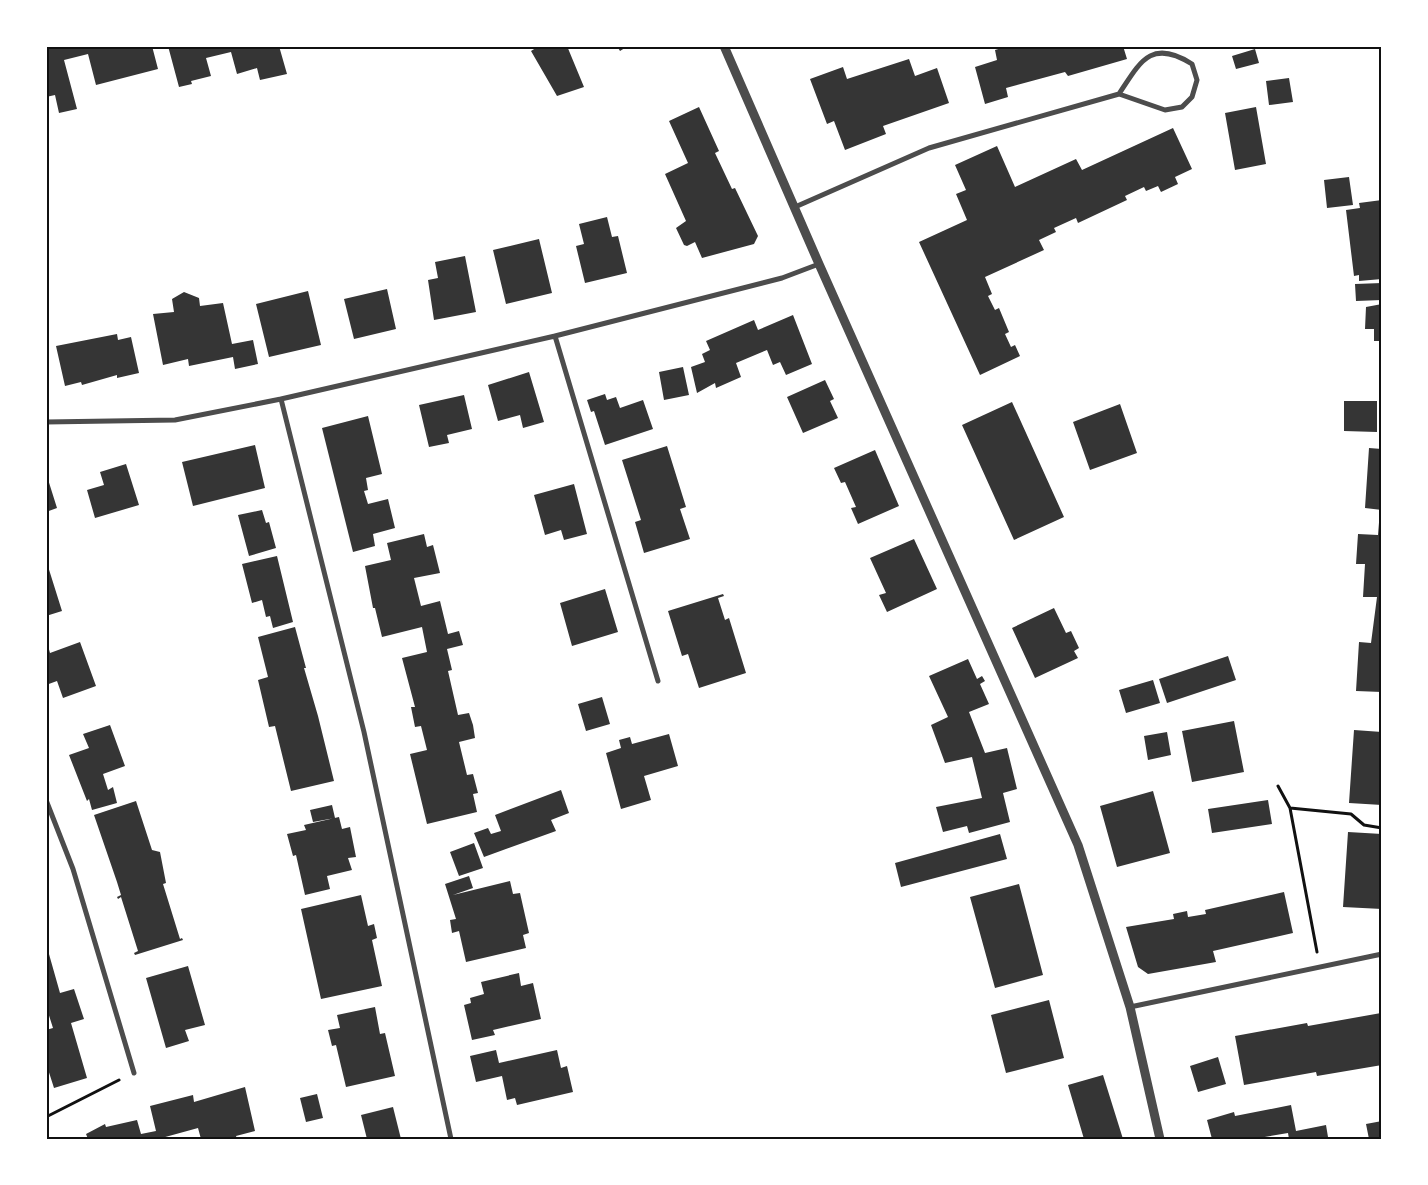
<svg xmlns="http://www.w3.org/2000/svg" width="1428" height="1185" font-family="'Fira Sans Condensed',sans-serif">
  <rect width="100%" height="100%" fill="#fff"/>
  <path fill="#353535" d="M 46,46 L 152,46 L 158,69 L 96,85 L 88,54 L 64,60 L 77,109 L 59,113 L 55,95 L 46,97 Z
    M 168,46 L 279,46 L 287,74 L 260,80 L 257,68 L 237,74 L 231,52 L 206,58 L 211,76 L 191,81 L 192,84 L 179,87 Z
    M 539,46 L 567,46 L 584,87 L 557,96 L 531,51 Z
    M 617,46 L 628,46 L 620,51 Z
    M 1008,46 L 1123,46 L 1127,59 L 1068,76 L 1065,72 L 1006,88 L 1008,97 L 985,104 L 975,67 L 997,60 L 995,50 Z
    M 1255,49 L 1259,63 L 1236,69 L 1232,56 Z
    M 909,59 L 915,76 L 937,68 L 949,103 L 883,126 L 886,134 L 845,150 L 834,121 L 827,124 L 810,79 L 843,67 L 847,79 Z
    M 1289,78 L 1293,102 L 1269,105 L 1266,81 Z
    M 699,107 L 719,151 L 715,153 L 732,189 L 735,188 L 758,236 L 754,244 L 702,258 L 695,242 L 687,246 L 684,245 L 676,228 L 686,221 L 665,174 L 688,163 L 669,121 Z
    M 1256,107 L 1266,164 L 1235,170 L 1225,113 Z
    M 1173,128 L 1192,169 L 1175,177 L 1178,184 L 1161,192 L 1158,186 L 1146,191 L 1144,187 L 1125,196 L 1127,200 L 1078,223 L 1076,218 L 1054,228 L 1056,232 L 1039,240 L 1044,250 L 985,277 L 992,294 L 988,296 L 995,310 L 999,308 L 1009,332 L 1005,334 L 1011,347 L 1015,345 L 1020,356 L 980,375 L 919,242 L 967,220 L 956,194 L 966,190 L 955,165 L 997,146 L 1015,187 L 1076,159 L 1082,170 Z
    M 1349,177 L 1353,205 L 1327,208 L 1324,180 Z
    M 1382,200 L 1382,279 L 1359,281 L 1359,275 L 1354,276 L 1346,210 L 1360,208 L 1359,203 Z
    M 607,217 L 612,237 L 618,236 L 627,273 L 585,283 L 576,246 L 584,244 L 579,224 Z
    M 539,239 L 552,293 L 506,304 L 493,250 Z
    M 465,256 L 476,312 L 434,320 L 428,280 L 438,278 L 435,262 Z
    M 1382,283 L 1382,300 L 1356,301 L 1355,284 Z
    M 387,289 L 396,329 L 354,339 L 344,299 Z
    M 308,291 L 321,345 L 269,357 L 256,304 Z
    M 184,292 L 199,298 L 200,306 L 223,303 L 232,344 L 253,340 L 258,364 L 235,369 L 233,357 L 189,366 L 188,359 L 163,365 L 153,314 L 174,312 L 172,299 Z
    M 1382,304 L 1382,341 L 1374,341 L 1374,329 L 1365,329 L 1366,307 Z
    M 793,315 L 812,364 L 786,375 L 780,362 L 773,365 L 767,350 L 736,363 L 741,377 L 716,388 L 715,383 L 697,393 L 691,367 L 705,362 L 702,354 L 710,350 L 706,341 L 754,320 L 758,330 Z
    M 117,334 L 118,340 L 131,337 L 139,373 L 117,378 L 117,375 L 82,385 L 81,382 L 65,386 L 56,346 Z
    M 683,367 L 689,395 L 664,400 L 659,372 Z
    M 529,372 L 544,422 L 523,428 L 520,415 L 498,421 L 488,385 Z
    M 825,380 L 834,399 L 830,401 L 838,418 L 803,433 L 787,397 Z
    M 605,394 L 607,400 L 616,397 L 620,408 L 643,400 L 653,429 L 605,445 L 594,411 L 591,412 L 587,400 Z
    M 464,395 L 472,429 L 447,435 L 449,443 L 429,447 L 419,405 Z
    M 1344,401 L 1377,401 L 1377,432 L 1344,431 Z
    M 1012,402 L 1064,517 L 1014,540 L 962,425 Z
    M 1120,404 L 1137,453 L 1090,470 L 1073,422 Z
    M 368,416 L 382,474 L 366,478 L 368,490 L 364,491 L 368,504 L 388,499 L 395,528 L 373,534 L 375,546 L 353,552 L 322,428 Z
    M 255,445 L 265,488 L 193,506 L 182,462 Z
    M 667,446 L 686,507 L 680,509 L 690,539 L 644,553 L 635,522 L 641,520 L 622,460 Z
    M 1369,448 L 1382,449 L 1382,510 L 1365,508 Z
    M 875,450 L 899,506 L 858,524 L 851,508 L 856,507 L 845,482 L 841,483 L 834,468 Z
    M 126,464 L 139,505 L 95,518 L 87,490 L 104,485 L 100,472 Z
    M 46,473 L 57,508 L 46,512 Z
    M 574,484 L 587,534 L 564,540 L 561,530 L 545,535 L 534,495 Z
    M 262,510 L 266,523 L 269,522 L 276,548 L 249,556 L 238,515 Z
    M 1380,510 L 1382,510 L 1382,692 L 1356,691 L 1359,642 L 1371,643 L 1377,597 L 1363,597 L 1365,564 L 1356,564 L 1358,534 L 1378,535 Z
    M 424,534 L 427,547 L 433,545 L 440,573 L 414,578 L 421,606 L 440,601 L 448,634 L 459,631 L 463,645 L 447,649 L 452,670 L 448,671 L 458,715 L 469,713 L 473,725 L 475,738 L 459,742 L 467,775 L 473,774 L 478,793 L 473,794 L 477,812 L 427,824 L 410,754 L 427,750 L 421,726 L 415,727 L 411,707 L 415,707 L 402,658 L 427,652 L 422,627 L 382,637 L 375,608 L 373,608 L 365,566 L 391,560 L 387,543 Z
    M 914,539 L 937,589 L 887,612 L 879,595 L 886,593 L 870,558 Z
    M 277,556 L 293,622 L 273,628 L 270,616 L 266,617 L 262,600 L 252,603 L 242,564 Z
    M 46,560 L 62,611 L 46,616 Z
    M 605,589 L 618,632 L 572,646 L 560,603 Z
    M 723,594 L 724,596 L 718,598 L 725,620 L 729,618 L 746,673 L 699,688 L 688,654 L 682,656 L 668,611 Z
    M 1054,608 L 1066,633 L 1071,631 L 1079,648 L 1074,651 L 1078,658 L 1035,678 L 1012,628 Z
    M 295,627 L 306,668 L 304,668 L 318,716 L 334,781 L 291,791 L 275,726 L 269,727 L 258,680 L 268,677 L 258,637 Z
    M 47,642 L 50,653 L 80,642 L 96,686 L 63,698 L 57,681 L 46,685 Z
    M 1228,656 L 1236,680 L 1167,703 L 1159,679 Z
    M 968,659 L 977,679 L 982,676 L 985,681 L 980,684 L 989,704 L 969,712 L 985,753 L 1007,748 L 1017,789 L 1003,793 L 1010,822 L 969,833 L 967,826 L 943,832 L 936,807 L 982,798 L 972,757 L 945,763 L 931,725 L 948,717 L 929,676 Z
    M 1153,680 L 1160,703 L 1126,713 L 1119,690 Z
    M 602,697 L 610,724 L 586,731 L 578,704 Z
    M 1234,721 L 1244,772 L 1192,782 L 1182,731 Z
    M 110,725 L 125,766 L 103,774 L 108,790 L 113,787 L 117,803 L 92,810 L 89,799 L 87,801 L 69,755 L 89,748 L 83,734 Z
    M 1354,730 L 1382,732 L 1382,805 L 1349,803 Z
    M 1167,732 L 1171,755 L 1148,760 L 1144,736 Z
    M 669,734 L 678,766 L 644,776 L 651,800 L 621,809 L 606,753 L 621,748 L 619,740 L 630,737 L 632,744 Z
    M 561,790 L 569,813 L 551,820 L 556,831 L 484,857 L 474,833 L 488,828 L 491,834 L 501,831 L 495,815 Z
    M 1153,791 L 1170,853 L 1117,867 L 1100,806 Z
    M 1268,800 L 1272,824 L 1212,833 L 1208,809 Z
    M 136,801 L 152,850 L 160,852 L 166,883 L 163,884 L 180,939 L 182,938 L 183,940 L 135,955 L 134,953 L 138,951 L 121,897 L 118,899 L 117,897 L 121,895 L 117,882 L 94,815 Z
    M 332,805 L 335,818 L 313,822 L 310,810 Z
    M 339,817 L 342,829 L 350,827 L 356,857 L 348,858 L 352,870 L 327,876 L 330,889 L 305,895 L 296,855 L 293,856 L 287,834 L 306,830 L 304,825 Z
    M 1348,832 L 1382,834 L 1382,909 L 1343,907 Z
    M 1000,834 L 1007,859 L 901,887 L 895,863 Z
    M 474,843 L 483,868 L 459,876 L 450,852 Z
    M 469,876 L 473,888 L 453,895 L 510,881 L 513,894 L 520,893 L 529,933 L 523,935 L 526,948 L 466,962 L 459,931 L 452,933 L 450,920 L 456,919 L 445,884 Z
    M 1019,884 L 1043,975 L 995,988 L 970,897 Z
    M 1284,892 L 1293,933 L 1213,951 L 1216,962 L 1148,974 L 1138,967 L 1126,927 L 1174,919 L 1173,914 L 1187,911 L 1188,917 L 1206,914 L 1205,910 Z
    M 361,895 L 368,926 L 374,924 L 377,938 L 372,940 L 382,986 L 321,999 L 301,909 Z
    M 47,947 L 60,993 L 74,989 L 84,1019 L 71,1023 L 87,1078 L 54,1088 L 46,1063 L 46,1030 L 53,1028 L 46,1006 Z
    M 188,966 L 205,1025 L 185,1030 L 189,1041 L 166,1048 L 146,978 Z
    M 519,973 L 521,986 L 533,983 L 541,1019 L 493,1030 L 495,1035 L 472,1040 L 464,1005 L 471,1003 L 470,998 L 484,994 L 481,982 Z
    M 1049,1000 L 1064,1058 L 1006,1073 L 991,1015 Z
    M 375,1007 L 380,1034 L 385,1033 L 395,1076 L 346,1087 L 336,1045 L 332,1046 L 328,1030 L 340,1028 L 337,1015 Z
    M 1381,1013 L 1382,1065 L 1317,1076 L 1316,1072 L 1244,1085 L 1235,1036 L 1307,1023 L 1308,1026 Z
    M 496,1050 L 499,1063 L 557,1050 L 561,1068 L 567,1066 L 573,1092 L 517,1105 L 515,1098 L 507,1100 L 502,1076 L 476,1082 L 470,1056 Z
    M 1218,1057 L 1226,1084 L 1198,1092 L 1190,1066 Z
    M 1103,1075 L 1123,1139 L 1084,1139 L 1068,1085 Z
    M 245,1087 L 255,1131 L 236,1136 L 237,1139 L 201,1139 L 198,1128 L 158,1139 L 88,1139 L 86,1134 L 105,1124 L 106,1127 L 137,1120 L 141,1134 L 156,1131 L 150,1106 L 193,1095 L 194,1102 Z
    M 317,1094 L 323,1118 L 306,1122 L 300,1098 Z
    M 1291,1105 L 1296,1131 L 1326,1125 L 1328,1137 L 1289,1139 L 1288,1133 L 1253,1139 L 1212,1139 L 1207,1120 L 1234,1112 L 1235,1116 Z
    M 393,1107 L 401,1139 L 367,1139 L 361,1115 Z
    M 1382,1121 L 1382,1139 L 1369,1139 L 1366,1124 Z"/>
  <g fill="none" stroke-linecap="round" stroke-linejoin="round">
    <path stroke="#111" stroke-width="3" d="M 1278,786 L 1290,808 L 1317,952
      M 1290,808 L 1351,814 L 1364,825 L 1382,828
      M 46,1117 L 119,1080"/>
    <path stroke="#4c4c4c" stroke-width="5" d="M 795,207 L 929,148 L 1119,94 L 1165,110 L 1182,107 L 1192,97 L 1197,80 L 1192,64 C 1151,38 1140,62 1119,94
      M 555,336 L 658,681
      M 281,399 L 364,732 L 451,1139
      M 46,422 L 175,420 L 281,399 L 555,336 L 782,278 L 819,264
      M 46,800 L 73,869 L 134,1073
      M 1130,1007 L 1382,954"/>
    <path stroke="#4c4c4c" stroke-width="9" d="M 724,46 L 819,264 L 1078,845 L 1130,1007 L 1160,1139"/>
  </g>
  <rect width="1428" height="1185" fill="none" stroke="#ffffff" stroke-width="95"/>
  <rect x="48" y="48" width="1332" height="1090" fill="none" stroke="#111" stroke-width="2"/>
</svg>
